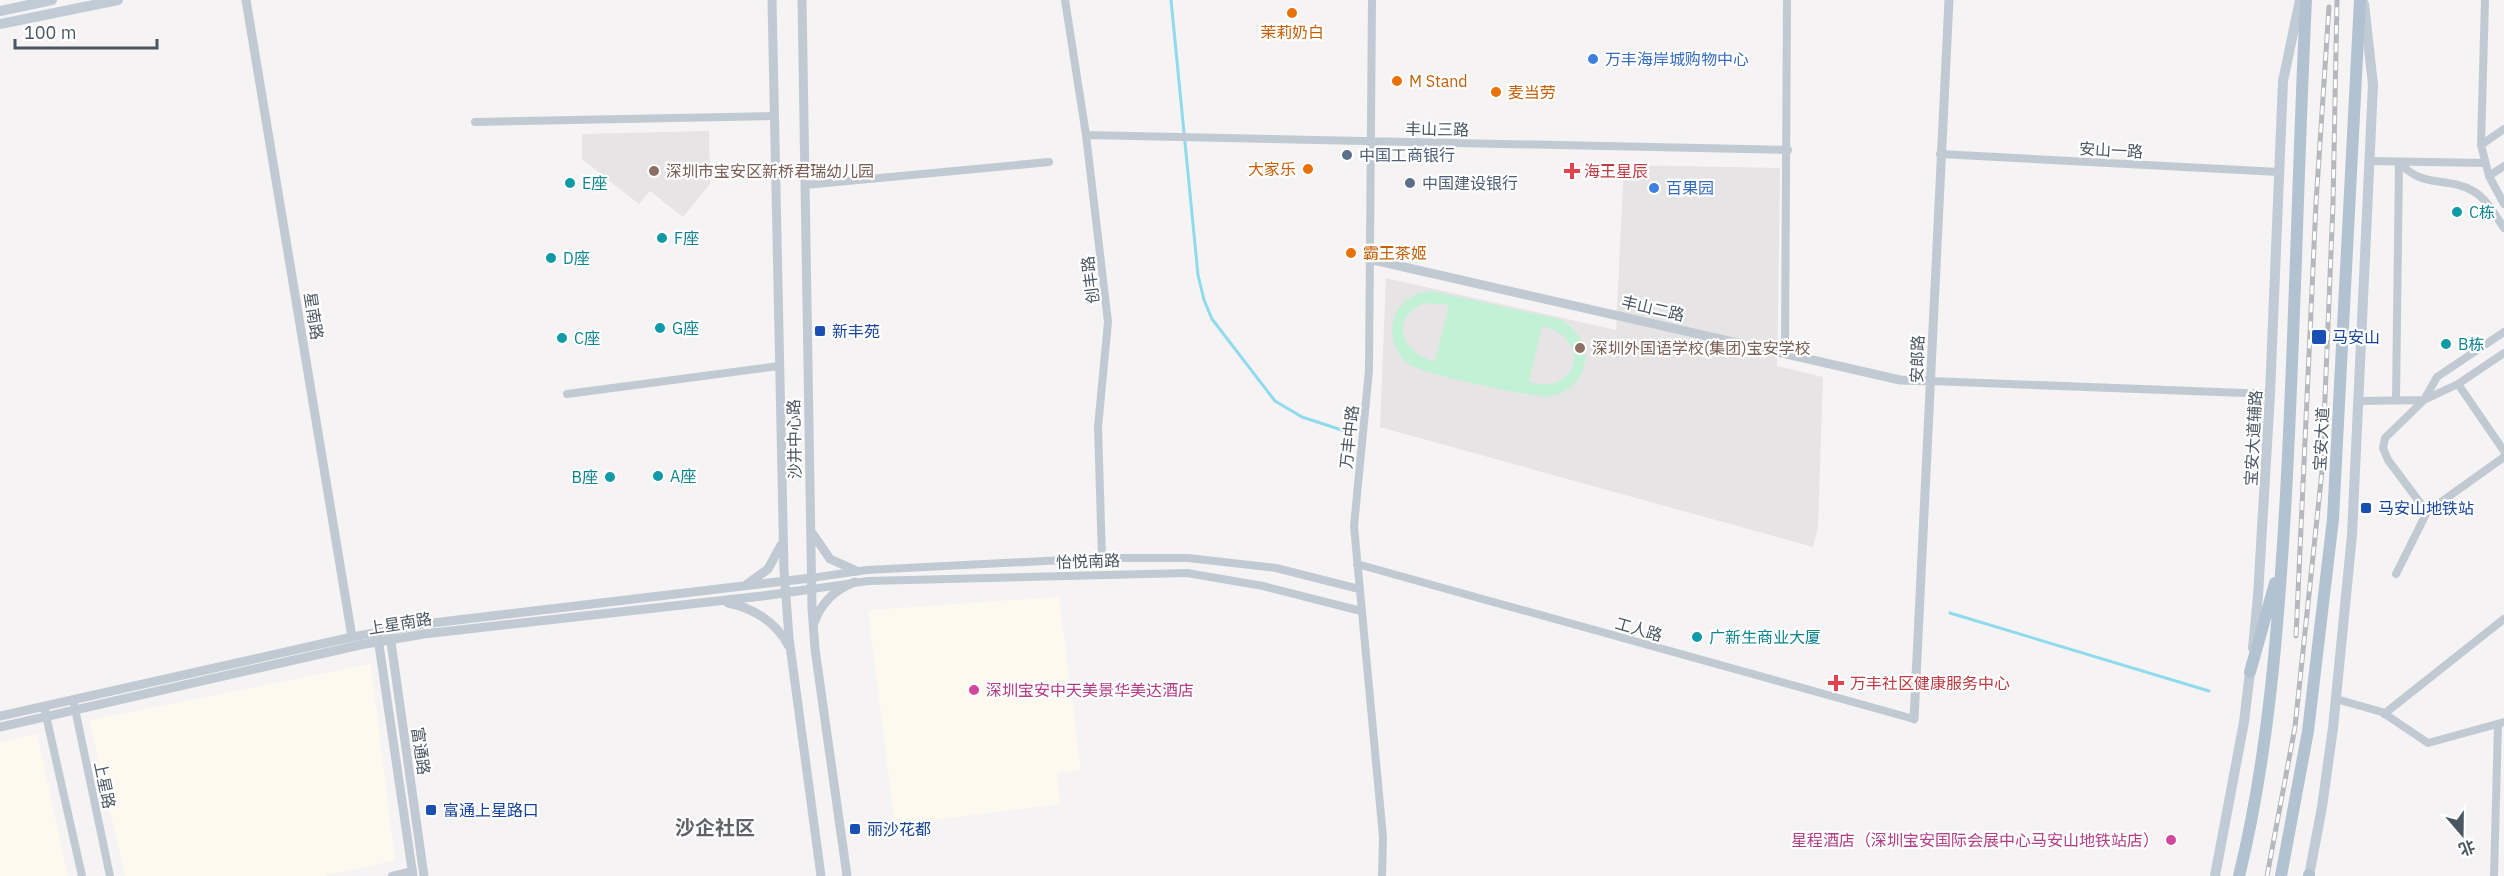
<svg xmlns="http://www.w3.org/2000/svg" width="2504" height="876" font-family="'IBM Plex Sans','Noto Sans SC',sans-serif">
  <rect width="100%" height="100%" fill="#f5f3f3"/>
  <path fill="#fdf9ef" d="M 1059,597 L 1081,770 L 1057,773 L 1060,804 L 895,825 L 868,610 Z
    M 371,664 L 395,860 L 325,876 L 125,876 L 89,720 Z
    M 37,734 L 68,876 L 0,876 L 0,742 Z"/>
  <path fill="#e6e4e5" d="M 709,131 L 710,184 L 683,217 L 650,191 L 639,204 L 582,159 L 582,134 Z
    M 1624,165 L 1780,168 L 1777,366 L 1823,377 L 1818,527 L 1813,547 L 1380,427 L 1386,278 L 1616,330 Z"/>
  <path fill="#c3f1d5" fill-rule="evenodd" d="M 1432,291 L 1562,320 C 1600,344 1589,392 1545,397 C 1521,394 1425,375 1409,364 C 1394,353 1388,332 1395,315 C 1402,299 1417,292 1432,291 ZM 1426,303 L 1449,305 L 1435,361 C 1401,354 1388,316 1426,303 ZM 1542,326 C 1594,338 1577,397 1529,382 Z"/>
  <g fill="none" stroke-linecap="round" stroke-linejoin="round">
    <path stroke="#90daee" stroke-width="3" d="M 1171,0 L 1198,275 L 1204,300 L 1212,319 L 1275,401 L 1302,417 L 1348,432
      M 1950,613 L 2209,691"/>
    <path stroke="#c1cad2" stroke-width="8" d="M 1065,0 L 1086,135 L 1108,322 L 1098,427 L 1102,558
      M 1372,0 L 1369,370 L 1354,526 L 1383,837 L 1382,876
      M 2485,0 L 2481,145 L 2489,176 L 2504,204
      M 475,122 L 774,116
      M 1086,135 L 1788,150
      M 2481,145 L 2504,129
      M 1940,154 L 2279,172
      M 2370,161 L 2485,163
      M 2399,162 C 2422,189 2447,176 2473,191 C 2487,199 2495,215 2504,228
      M 2489,176 L 2504,166
      M 805,185 L 1049,162
      M 1785,353 L 1787,0
      M 1931,381 L 2270,394
      M 2458,384 L 2504,451
      M 567,394 L 779,366
      M 2396,400 L 2399,162
      M 2360,401 L 2424,400 L 2458,384 L 2504,353
      M 2427,512 L 2388,460 L 2383,448 L 2385,438 L 2424,400 L 2437,377 L 2504,332
      M 1357,564 L 1914,719
      M 2396,574 L 2427,512 L 2504,457
      M 811,578 L 867,570 L 1102,558 L 1188,558 L 1276,568 L 1359,589
      M 812,589 L 868,581 L 1187,573 L 1263,586 L 1361,611
      M 2336,699 L 2382,712 L 2428,743 L 2504,722
      M 74,704 L 110,876
      M 45,711 L 82,876
      M 2384,714 L 2504,619
      M 392,876 L 413,871
      M 2494,876 L 2498,724"/>
    <path stroke="#c1cad2" stroke-width="9" d="M 246,0 L 352,637
      M 772,0 L 784,570 L 789,638 L 821,876
      M 802,0 L 812,608 L 815,649 L 847,876
      M 1369,259 L 1900,380 L 1931,381
      M 813,534 L 830,559 L 857,571
      M 746,585 L 768,569 L 781,545
      M 728,603 C 753,608 776,622 788,645
      M 814,623 C 821,603 836,589 855,582
      M 390,635 L 424,876
      M 378,638 L 413,876
      M 0,716 L 352,637 L 424,624 L 811,578
      M 1914,719 L 1949,0
      M 0,727 L 360,645 L 424,634 L 762,596 L 812,589"/>
    <path stroke="#c1cbd6" stroke-width="10" d="M 0,11 L 52,0
      M 0,24 L 118,0
      M 2253,648 L 2258,596 L 2270,394 L 2283,81 L 2300,0
      M 2215,876 L 2244,722 L 2251,664
      M 2309,876 L 2322,807 L 2333,728 L 2352,535 L 2373,85 L 2364,4"/>
    <path stroke="#b3c2d1" stroke-width="12" d="M 2250,672 L 2275,583
      M 2239,876 C 2269,755 2279,618 2286,494 C 2295,329 2298,165 2306,0
      M 2281,876 L 2308,731 L 2333,519 L 2360,0
      M 2309,876 L 2309,875"/>
    <g stroke="#b5b8bd" stroke-width="5">
      <path id="rail" d="M 2296,636 L 2316,203 L 2329,7
        M 2267,876 L 2295,727 L 2322,471 L 2333,204 L 2337,0"/>
    </g>
    <use href="#rail" stroke="#fff" stroke-width="3" stroke-dasharray="9" stroke-linecap="butt"/>
  </g>
  <g fill="#e8710a" stroke="#fff" stroke-width="2">
    <circle cx="1292" cy="13" r="6"/>
    <circle cx="1397" cy="81" r="6"/>
    <circle cx="1496" cy="92" r="6"/>
    <circle cx="1308" cy="169" r="6"/>
    <circle cx="1351" cy="253" r="6"/>
  </g>
  <g fill="#3f7fe0" stroke="#fff" stroke-width="2">
    <circle cx="1593" cy="59" r="6"/>
    <circle cx="1654" cy="188" r="6"/>
  </g>
  <g fill="#5c6f8a" stroke="#fff" stroke-width="2">
    <circle cx="1347" cy="155" r="6"/>
    <circle cx="1410" cy="183" r="6"/>
  </g>
  <g fill="#8d6e63" stroke="#fff" stroke-width="2">
    <circle cx="654" cy="171" r="6"/>
    <circle cx="1580" cy="348" r="6"/>
  </g>
  <g fill="#e0444e" stroke="#fff" stroke-width="2">
    <path d="M1569 162h6v6h6v6h-6v6h-6v-6h-6v-6h6z"/>
    <path d="M1833 674h6v6h6v6h-6v6h-6v-6h-6v-6h6z"/>
  </g>
  <g fill="#0f9aa8" stroke="#fff" stroke-width="2">
    <circle cx="570" cy="183" r="6"/>
    <circle cx="2457" cy="212" r="6"/>
    <circle cx="662" cy="238" r="6"/>
    <circle cx="551" cy="258" r="6"/>
    <circle cx="660" cy="328" r="6"/>
    <circle cx="562" cy="338" r="6"/>
    <circle cx="2446" cy="344" r="6"/>
    <circle cx="658" cy="476" r="6"/>
    <circle cx="610" cy="477" r="6"/>
    <circle cx="1697" cy="637" r="6"/>
  </g>
  <g fill="#1a4fb4" stroke="#fff" stroke-width="2">
    <rect x="814" y="325" width="12" height="12" rx="3"/>
    <rect x="2311" y="329" width="16" height="16" rx="3"/>
    <rect x="2360" y="502" width="12" height="12" rx="3"/>
    <rect x="425" y="804" width="12" height="12" rx="3"/>
    <rect x="849" y="823" width="12" height="12" rx="3"/>
  </g>
  <g fill="#d1479c" stroke="#fff" stroke-width="2">
    <circle cx="974" cy="690" r="6"/>
    <circle cx="2171" cy="840" r="6"/>
  </g>
  <g text-anchor="middle" stroke-width="4.5" stroke-linejoin="round" paint-order="stroke">
    <g font-size="16" fill="#c56008" stroke="#fff" text-anchor="start">
      <text x="1292" y="38" text-anchor="middle">茉莉奶白</text>
      <text x="1409" y="87">M Stand</text>
      <text x="1508" y="98">麦当劳</text>
      <text x="1296" y="175" text-anchor="end">大家乐</text>
      <text x="1363" y="259">霸王茶姬</text>
    </g>
    <g font-size="16" fill="#366cbe" stroke="#fff" text-anchor="start">
      <text x="1605" y="65">万丰海岸城购物中心</text>
      <text x="1666" y="194">百果园</text>
    </g>
    <g font-size="16" fill="#4a5661" stroke="#fff">
      <text transform="translate(1437 129) rotate(1)" y="6">丰山三路</text>
      <text transform="translate(2111 150) rotate(3)" y="6">安山一路</text>
      <text transform="translate(1090 280) rotate(-97)" y="6">创丰路</text>
      <text transform="translate(1653 308) rotate(13)" y="6">丰山二路</text>
      <text transform="translate(314 316) rotate(81)" y="6">星南路</text>
      <text transform="translate(1917 359) rotate(-88)" y="6">安郎路</text>
      <text transform="translate(1349 437) rotate(-84)" y="6">万丰中路</text>
      <text transform="translate(2253 438) rotate(-87)" y="6">宝安大道辅路</text>
      <text transform="translate(794 439) rotate(-91)" y="6">沙井中心路</text>
      <text transform="translate(2321 439) rotate(-87)" y="6">宝安大道</text>
      <text transform="translate(1088 561) rotate(-2)" y="6">怡悦南路</text>
      <text transform="translate(400 623) rotate(-9)" y="6">上星南路</text>
      <text transform="translate(1639 629) rotate(16)" y="6">工人路</text>
      <text transform="translate(421 751) rotate(82)" y="6">富通路</text>
      <text transform="translate(105 785) rotate(78)" y="6">上星路</text>
    </g>
    <g font-size="16" fill="#4e5e75" stroke="#fff" text-anchor="start">
      <text x="1359" y="161">中国工商银行</text>
      <text x="1422" y="189">中国建设银行</text>
    </g>
    <g font-size="16" fill="#785e54" stroke="#fff" text-anchor="start">
      <text x="666" y="177">深圳市宝安区新桥君瑞幼儿园</text>
      <text x="1592" y="354">深圳外国语学校(集团)宝安学校</text>
    </g>
    <g font-size="16" fill="#be3a42" stroke="#fff" text-anchor="start">
      <text x="1584" y="177">海王星辰</text>
      <text x="1850" y="689">万丰社区健康服务中心</text>
    </g>
    <g font-size="16" fill="#0d838f" stroke="#fff" text-anchor="start">
      <text x="582" y="189">E座</text>
      <text x="2469" y="218">C栋</text>
      <text x="674" y="244">F座</text>
      <text x="563" y="264">D座</text>
      <text x="672" y="334">G座</text>
      <text x="574" y="344">C座</text>
      <text x="2458" y="350">B栋</text>
      <text x="670" y="482">A座</text>
      <text x="598" y="483" text-anchor="end">B座</text>
      <text x="1709" y="643">广新生商业大厦</text>
    </g>
    <g font-size="16" fill="#164399" stroke="#fff" text-anchor="start">
      <text x="832" y="337">新丰苑</text>
      <text x="2332" y="343">马安山</text>
      <text x="2378" y="514">马安山地铁站</text>
      <text x="443" y="816">富通上星路口</text>
      <text x="867" y="835">丽沙花都</text>
    </g>
    <g font-size="16" fill="#b23c85" stroke="#fff" text-anchor="start">
      <text x="986" y="696">深圳宝安中天美景华美达酒店</text>
      <text x="2159" y="846" text-anchor="end">星程酒店（深圳宝安国际会展中心马安山地铁站店）</text>
    </g>
    <g font-size="20" font-weight="bold" fill="#5f6368" stroke="#fff">
      <text x="715" y="835">沙企社区</text>
    </g>
  </g>
  <g transform="translate(2462 834) rotate(160)" stroke="#ffffff" stroke-width="4.5" paint-order="stroke">
  <path d="M0-4.5L10 22L0 15L-10 22Z" fill="#4a5661"/>
  <text y="-9" font-size="16" font-weight="bold" text-anchor="middle" fill="#4a5661">北</text>
  </g>
  <path d="M15 39v9h142v-9" fill="none" stroke="#4a5661" stroke-width="3"/>
  <text x="24" y="39" font-size="18" fill="#4a5661" stroke="#ffffff" stroke-width="4.5" paint-order="stroke">100 m</text>
</svg>
